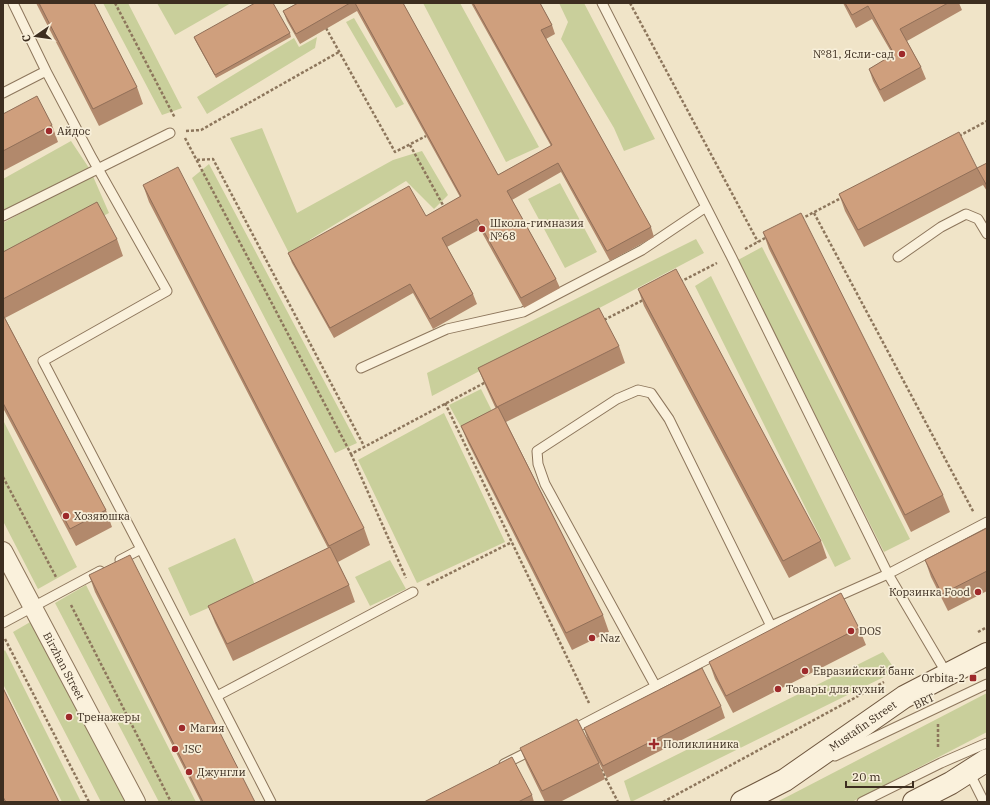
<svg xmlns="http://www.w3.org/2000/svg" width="990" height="805" font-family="'IBM Plex Serif',serif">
  <rect width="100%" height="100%" fill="#f0e4c8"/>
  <path fill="#c9cf9b" d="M 103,3 L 128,3 L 182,108 L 162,115 Z
    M 157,3 L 231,3 L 175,35 Z
    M 423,3 L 460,3 L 539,147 L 506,162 Z
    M 559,3 L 584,3 L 655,139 L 624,151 L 614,128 L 561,39 L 568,22 Z
    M 354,18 L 404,104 L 396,108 L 346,22 Z
    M 317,37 L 315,48 L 207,114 L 197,97 L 294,38 L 299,47 Z
    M 262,128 L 297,213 L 393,160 L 422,151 L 448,195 L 434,209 L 406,181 L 311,239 L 290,255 L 230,138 Z
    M 71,141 L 89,168 L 3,212 L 3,179 Z
    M 209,164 L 357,443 L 335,453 L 192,178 Z
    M 92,174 L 109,213 L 3,267 L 3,223 Z
    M 560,183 L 597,252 L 565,268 L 528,199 Z
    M 696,239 L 704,253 L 432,396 L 427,373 Z
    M 762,247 L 910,539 L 884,552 L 738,260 Z
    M 711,276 L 851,559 L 835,567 L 695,286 Z
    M 481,389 L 499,425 L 468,440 L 449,405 Z
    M 444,413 L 505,542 L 417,583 L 358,460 Z
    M 3,420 L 77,567 L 38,589 L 3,521 Z
    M 235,538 L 256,587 L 190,616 L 168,568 Z
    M 390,560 L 406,589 L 370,606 L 355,577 Z
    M 86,585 L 196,802 L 159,802 L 55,603 Z
    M 32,621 L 126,802 L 101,802 L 13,632 Z
    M 5,650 L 81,802 L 62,802 L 3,684 L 3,652 Z
    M 883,652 L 896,671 L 631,802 L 624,781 Z
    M 987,693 L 987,732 L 852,802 L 777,802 Z"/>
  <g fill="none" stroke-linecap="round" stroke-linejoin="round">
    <g stroke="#8d765c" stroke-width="11">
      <path id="lane" d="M 13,3 L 46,71
        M 602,3 L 731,256 L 888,574 L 947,674
        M 3,93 L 46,71 L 92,158 L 167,291 L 43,361 L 141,549 L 120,560
        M 3,216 L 170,133
        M 898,257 L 941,227 L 966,214 L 978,219 L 987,234
        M 361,368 L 447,329 L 523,312 L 642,250 L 706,207
        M 141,549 L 271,802
        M 3,623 L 100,571
        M 656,687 L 545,484 L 538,464 L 537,451 L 617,399 L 638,390 L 651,393 L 669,419 L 771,626
        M 217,696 L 413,592
        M 570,731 L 771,626 L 888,574 L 987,522
        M 835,756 L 987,684
        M 504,764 L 534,749
        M 969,772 L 984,802
        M 862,802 L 941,763 L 987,743"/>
    </g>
    <g stroke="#8d765c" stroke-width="20">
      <g id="street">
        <path id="s1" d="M 3,551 L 136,802"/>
      </g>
    </g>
    <g stroke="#6f573f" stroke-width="24">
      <g id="secondary">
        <path id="s2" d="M 742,802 L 785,780 L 904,697 L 987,654"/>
        <path d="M 914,802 L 951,783 L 987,760"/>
      </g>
    </g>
    <path stroke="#8d765c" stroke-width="2.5" stroke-dasharray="3 2" stroke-linecap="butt" d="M 115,3 L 175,118
      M 630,3 L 758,242
      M 326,28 L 395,152 L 426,136
      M 186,131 L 201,130 L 339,52
      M 959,136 L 987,121
      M 185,138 L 351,454 L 486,382
      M 410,145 L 444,207
      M 197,160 L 213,159 L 364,446
      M 814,213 L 974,513
      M 801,219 L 843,197
      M 745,249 L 767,237
      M 680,282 L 717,263
      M 604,320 L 645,299
      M 445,403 L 589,703
      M 351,454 L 406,578
      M 3,477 L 56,577
      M 427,585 L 512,542
      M 71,605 L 171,802
      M 978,632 L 987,627
      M 5,639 L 89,802
      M 938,747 L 938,724
      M 601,769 L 618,802
      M 663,802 L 884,682"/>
    <use href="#lane" stroke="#faf1dc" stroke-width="9"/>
    <use href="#street" stroke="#faf1dc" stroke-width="18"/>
    <use href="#secondary" stroke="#faf1dc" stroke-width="22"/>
  </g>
  <path fill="#b2896c" d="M 36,3 L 94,3 L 137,87 L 143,104 L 99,126 Z
    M 298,3 L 403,3 L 498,175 L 551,146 L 471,3 L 540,3 L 552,25 L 555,34 L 546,39 L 651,227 L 654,237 L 610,261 L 561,172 L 512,200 L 556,279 L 560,288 L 524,308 L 480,229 L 447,247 L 473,294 L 477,304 L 433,329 L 413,293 L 334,338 L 292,263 L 288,253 L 426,216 L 460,197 L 357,11 L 300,44 L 287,21 L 283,11 Z
    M 843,3 L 959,3 L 962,10 L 907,41 L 921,67 L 926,79 L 884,102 L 873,81 L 869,69 L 893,55 L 872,19 L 856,28 Z
    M 290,33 L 291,37 L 216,78 L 195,40 L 194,37 Z
    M 3,114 L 52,125 L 58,142 L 3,171 Z
    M 987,163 L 987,191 L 983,185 L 864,247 L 845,211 L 839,194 L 977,168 Z
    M 143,185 L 364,528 L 370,545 L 338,562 L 349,585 L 355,602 L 233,661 L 215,623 L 208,606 L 328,548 L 149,202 Z
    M 763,232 L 943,495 L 950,512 L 911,532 L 769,249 Z
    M 117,239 L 123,256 L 5,318 L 106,510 L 112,527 L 76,546 L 3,408 L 3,252 Z
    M 638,289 L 821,541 L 827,558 L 789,578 L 644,306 Z
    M 619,346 L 625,363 L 506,422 L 603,615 L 609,632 L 572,650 L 468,443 L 461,426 L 496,409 L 485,385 L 478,368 Z
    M 987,528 L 987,591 L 948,611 L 931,577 L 925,560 Z
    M 89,575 L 255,802 L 201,802 L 95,592 Z
    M 859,628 L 866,645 L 733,713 L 715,679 L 709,662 Z
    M 3,688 L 59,802 L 3,802 Z
    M 721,706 L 725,718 L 607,778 L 588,741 L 584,728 Z
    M 520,748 L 599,763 L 605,779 L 560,802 L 545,802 L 527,765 Z
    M 532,795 L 534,802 L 424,802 Z"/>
  <path fill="#cf9f7d" stroke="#916f58" d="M 39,3 L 94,3 L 137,87 L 93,109 Z
    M 255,3 L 273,3 L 290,33 L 215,75 L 194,37 Z
    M 298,3 L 350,3 L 296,34 L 283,11 Z
    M 355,3 L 403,3 L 498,175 L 552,145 L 473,3 L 540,3 L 552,25 L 541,30 L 651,227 L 607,251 L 558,163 L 507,191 L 556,279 L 521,298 L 477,219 L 442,238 L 473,294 L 430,319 L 410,284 L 330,328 L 288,253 L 409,186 L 426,216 L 461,196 Z
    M 845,3 L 948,3 L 900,29 L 921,67 L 880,90 L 869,69 L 894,54 L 868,6 L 852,15 Z
    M 37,96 L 52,125 L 3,151 L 3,114 Z
    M 959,132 L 977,168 L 858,230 L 839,194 Z
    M 987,163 L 987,186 L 977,168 Z
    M 178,167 L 364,528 L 329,546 L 143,185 Z
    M 97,202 L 117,239 L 3,299 L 3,252 Z
    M 801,213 L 943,495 L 905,515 L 763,232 Z
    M 676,269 L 821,541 L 783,561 L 638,289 Z
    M 599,308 L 619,346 L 497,407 L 478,368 Z
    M 3,315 L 106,510 L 70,529 L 3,403 Z
    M 498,407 L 603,615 L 566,633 L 461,426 Z
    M 987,528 L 987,571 L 942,594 L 925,560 Z
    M 330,547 L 349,585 L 227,644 L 208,606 Z
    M 130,555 L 255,802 L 203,802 L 89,575 Z
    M 841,593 L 859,628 L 726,696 L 709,662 Z
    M 702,668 L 721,706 L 603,766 L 584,728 Z
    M 3,688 L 59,802 L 6,802 L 3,797 Z
    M 577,719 L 599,763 L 542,791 L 520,748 Z
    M 512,757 L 532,795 L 518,802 L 424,802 Z"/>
  <g fill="#9e2a2b" stroke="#f7eed8" stroke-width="1.5">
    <circle cx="902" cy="54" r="4"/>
    <circle cx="49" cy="131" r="4"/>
    <circle cx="482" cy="229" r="4"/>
    <circle cx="66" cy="516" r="4"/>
    <circle cx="978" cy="592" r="4"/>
    <circle cx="851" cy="631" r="4"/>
    <circle cx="592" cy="638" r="4"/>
    <circle cx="805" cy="671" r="4"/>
    <rect x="969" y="674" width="8" height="8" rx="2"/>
    <circle cx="778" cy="689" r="4"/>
    <circle cx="69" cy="717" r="4"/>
    <circle cx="182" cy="728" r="4"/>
    <path d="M652 738h4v4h4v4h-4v4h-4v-4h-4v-4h4z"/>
    <circle cx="175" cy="749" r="4"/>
    <circle cx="189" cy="772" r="4"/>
  </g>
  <g text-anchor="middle" stroke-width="3.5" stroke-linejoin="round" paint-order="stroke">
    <g font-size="11" fill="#3d2e20" stroke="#f7eed8" text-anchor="start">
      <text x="894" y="58" text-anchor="end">№81, Ясли-сад</text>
      <text x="57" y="135">Айдос</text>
      <text x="490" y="227">Школа-гимназия<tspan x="490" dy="13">№68</tspan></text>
      <text x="74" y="520">Хозяюшка</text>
      <text x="970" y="596" text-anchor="end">Корзинка Food</text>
      <text x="859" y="635">DOS</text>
      <text x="600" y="642">Naz</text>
      <text x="813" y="675">Евразийский банк</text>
      <text x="965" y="682" text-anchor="end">Orbita-2</text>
      <text x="786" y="693">Товары для кухни</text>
      <text x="77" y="721">Тренажеры</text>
      <text x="190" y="732">Магия</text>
      <text x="663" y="748">Поликлиника</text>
      <text x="183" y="753">JSC</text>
      <text x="197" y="776">Джунгли</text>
    </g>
    <g font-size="11" fill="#3d2e20" stroke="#f7eed8">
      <text dy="4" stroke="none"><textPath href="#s1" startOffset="130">Birzhan Street</textPath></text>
      <text transform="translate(924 701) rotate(-25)" y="4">BRT</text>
      <text dy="4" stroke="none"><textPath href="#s2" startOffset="143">Mustafin Street</textPath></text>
    </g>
  </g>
  <rect width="990" height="805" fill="none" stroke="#3d2e20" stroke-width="8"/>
  <g transform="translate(36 36) rotate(257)" stroke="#f7eed8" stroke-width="3" paint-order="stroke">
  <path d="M0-3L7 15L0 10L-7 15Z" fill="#3d2e20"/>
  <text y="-6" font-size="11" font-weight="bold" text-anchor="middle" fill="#3d2e20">С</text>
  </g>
  <path d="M846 781v6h67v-6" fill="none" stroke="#3d2e20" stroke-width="2"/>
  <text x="852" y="781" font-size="12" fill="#3d2e20" stroke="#f7eed8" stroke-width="3" paint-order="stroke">20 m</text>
</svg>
